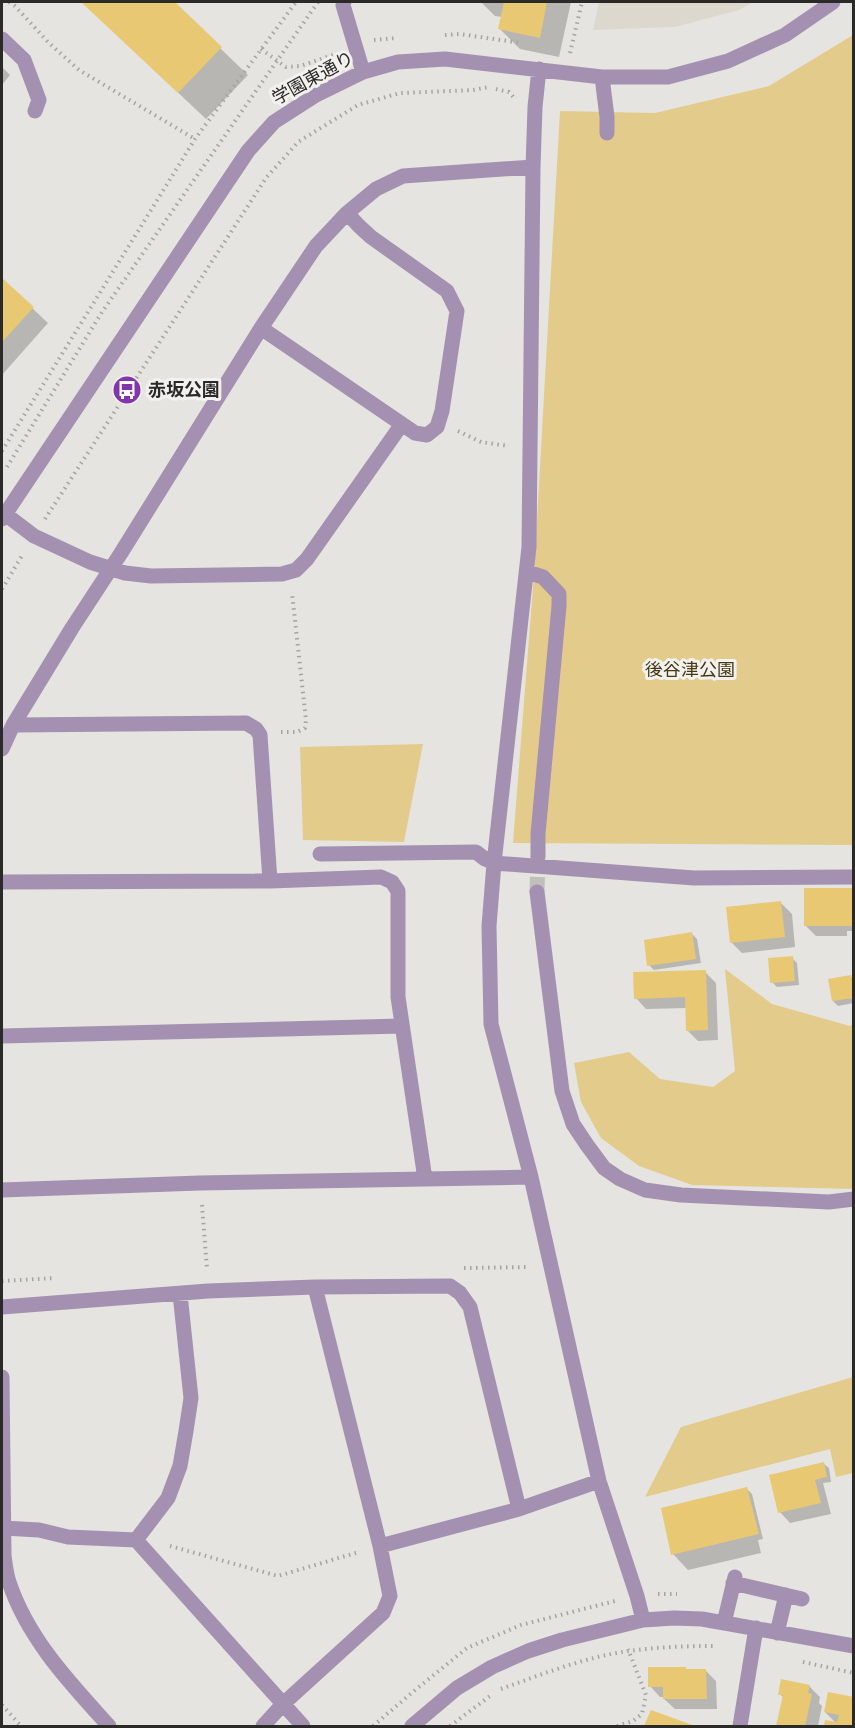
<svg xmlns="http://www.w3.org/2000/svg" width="855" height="1728" font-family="Mulish,'Noto Sans JP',sans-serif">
  <rect width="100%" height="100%" fill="#e5e4e0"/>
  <path fill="#dcd8ce" d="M 599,2 L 753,2 L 739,10 L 675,27 L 593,30 Z"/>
  <path fill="#e3cb8c" d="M 853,35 L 853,845 L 513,843 L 534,574 L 560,111 L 655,113 L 769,86 Z
    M 423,744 L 404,842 L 303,840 L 300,747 Z
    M 725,969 L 772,1004 L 850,1026 L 853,1024 L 853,1189 L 692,1185 L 639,1166 L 601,1138 L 581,1102 L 574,1063 L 629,1052 L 660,1079 L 713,1087 L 735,1071 Z
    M 853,1377 L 853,1473 L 836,1477 L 830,1449 L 645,1497 L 681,1427 Z"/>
  <path fill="#0003" d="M 82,2 L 172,2 L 248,75 L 206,119 Z
    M 481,2 L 571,2 L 559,57 L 520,49 L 500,29 L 502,17 L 495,16 Z
    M 2,67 L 10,75 L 2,85 Z
    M 2,280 L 48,323 L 2,375 Z
    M 854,890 L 854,931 L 847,931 L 847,936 L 816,936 L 805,925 Z
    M 781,903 L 792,914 L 795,947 L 742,953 L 731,942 Z
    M 692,934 L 697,939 L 701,963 L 654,970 L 649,965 Z
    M 792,958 L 797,963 L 799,985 L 777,987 L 772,982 Z
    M 705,972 L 716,983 L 718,1040 L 698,1041 L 687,1030 L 687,1008 L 646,1009 L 636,998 Z
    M 850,976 L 854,980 L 854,1003 L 838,1006 L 833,1001 Z
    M 824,1464 L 829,1468 L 831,1482 L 823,1483 L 831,1514 L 790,1523 L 780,1512 Z
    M 747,1489 L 752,1494 L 763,1539 L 758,1540 L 761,1553 L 688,1570 L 673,1554 Z
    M 688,1671 L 706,1671 L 716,1681 L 717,1709 L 675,1709 L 664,1699 L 664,1697 L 660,1697 L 650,1686 Z
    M 809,1686 L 820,1697 L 819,1703 L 822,1706 L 818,1726 L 778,1726 L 784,1698 L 780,1694 Z
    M 854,1699 L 854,1726 L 825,1726 L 827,1722 L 837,1724 L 825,1712 Z
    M 651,1712 L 691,1726 L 646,1726 Z"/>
  <path fill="#e8c873" d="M 81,2 L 175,2 L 222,47 L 178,93 Z
    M 504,2 L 547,2 L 540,38 L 498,29 Z
    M 2,278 L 34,307 L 2,342 Z
    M 804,888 L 854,888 L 854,926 L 804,926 Z
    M 781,901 L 785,937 L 730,943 L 726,907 Z
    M 692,932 L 696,959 L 647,966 L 644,940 Z
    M 793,956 L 795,981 L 770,983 L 768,958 Z
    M 706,970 L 708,1030 L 686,1031 L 685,997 L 634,999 L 633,972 Z
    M 851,975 L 854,998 L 832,1001 L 828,979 Z
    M 824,1462 L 827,1477 L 815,1480 L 821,1503 L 778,1513 L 769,1475 Z
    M 747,1487 L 759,1534 L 671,1555 L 661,1508 Z
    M 648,1667 L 686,1667 L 686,1669 L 706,1669 L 707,1699 L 663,1699 L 663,1687 L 648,1687 Z
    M 781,1679 L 810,1685 L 808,1693 L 812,1694 L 805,1726 L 776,1726 L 783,1695 L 778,1695 Z
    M 828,1692 L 854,1697 L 854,1726 L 824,1726 L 825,1720 L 837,1722 L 839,1715 L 824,1712 Z
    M 651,1710 L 695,1726 L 644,1726 Z"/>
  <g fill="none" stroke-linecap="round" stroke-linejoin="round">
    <path stroke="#c0bfbb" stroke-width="15" stroke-dasharray="15 8" stroke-linecap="butt" d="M 537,892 L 538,856"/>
    <path stroke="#a4a4a1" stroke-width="4" stroke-dasharray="1.5 4.5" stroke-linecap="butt" d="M 9,2 L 15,6 L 48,42 L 79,70 L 195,139
      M 445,35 L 460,34 L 521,43
      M 374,40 L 396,38
      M 261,49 L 286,67 L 300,66 L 336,54
      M 570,53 L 582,2
      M 496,89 L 509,92 L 515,99
      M 458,431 L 481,442 L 508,446
      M 2,451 L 195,139 L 296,2
      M 7,467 L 102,312 L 318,2
      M 45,519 L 266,178 L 298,142 L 358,105 L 400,93 L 473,90 L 489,87
      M 2,589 L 23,554
      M 281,732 L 297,732 L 305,728 L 306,720 L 292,593
      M 202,1205 L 207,1269
      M 464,1268 L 529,1267
      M 2,1281 L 55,1278
      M 170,1546 L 278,1576 L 359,1552
      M 658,1594 L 677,1594
      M 803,1662 L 854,1673
      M 501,1689 C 543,1674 585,1657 629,1651 C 657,1647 687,1646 716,1646
      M 2,1705 L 21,1726
      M 373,1726 L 414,1691 L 467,1648 L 521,1625 L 615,1601
      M 450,1726 L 490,1696
      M 617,1726 L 633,1721 L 642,1714 L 646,1695 L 628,1649"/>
    <path stroke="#a491b1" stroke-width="15" d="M 344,2 L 343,5 L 363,72
      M 2,39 L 24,60 L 39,100 L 35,111
      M 539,69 L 535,107 L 533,167 L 529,547 L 494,863 L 489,926 L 491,1024 L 531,1177 L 599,1481 L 637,1596 L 643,1620
      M 602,77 L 607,117 L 607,133
      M 261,328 L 415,433 L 427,435 L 437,427 L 442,411 L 457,311 L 447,291 L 371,237 L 359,226 L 347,213
      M 5,514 L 34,536 L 90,562 L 125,573 L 151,576 L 282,574 L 296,570 L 307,559 L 402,424
      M 2,519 L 248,151 L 274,122 L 316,95 L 363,72 L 398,62 L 445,59 L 602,77 L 668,77 L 728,61 L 785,35 L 833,2
      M 527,572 L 543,577 L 559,594 L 559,606 L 538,834 L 538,856
      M 13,725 L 246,723 L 256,729 L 260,735 L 270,881
      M 2,749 L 13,725 L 72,628 L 121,553 L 261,328 L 316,246 L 347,213 L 376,189 L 403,176 L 533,167
      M 320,854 L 476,852 L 485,859 L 494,863 L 694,878 L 854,877
      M 2,882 L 270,881 L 381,877 L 392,882 L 398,891 L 398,997 L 425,1179
      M 537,892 L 562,1091 L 573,1124 L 587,1145 L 604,1168 L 620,1179 L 645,1190 L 681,1195 L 829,1202 L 854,1199
      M 2,1036 L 402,1026
      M 2,1190 L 200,1183 L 531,1177
      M 2,1307 L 208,1291 L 315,1287 L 450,1286 L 460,1293 L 470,1307 L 519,1509
      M 2,1377 L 4,1555 C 5,1563 6,1573 9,1582 C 28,1639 70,1683 109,1726
      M 3,1528 L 39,1530 L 68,1537 L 136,1540 L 303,1726
      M 136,1540 L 168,1498 L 180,1466 L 186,1431 L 191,1398 L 180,1294
      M 380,1546 L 519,1509 L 599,1481
      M 733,1583 L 802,1599
      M 724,1623 L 735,1577
      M 777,1633 L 786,1595
      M 263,1726 L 283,1704 L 383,1613 L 390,1596 L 380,1546 L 315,1287
      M 412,1726 L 457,1688 L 492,1667 L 528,1651 L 562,1640 L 643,1620 L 674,1618 L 702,1619 L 854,1646
      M 740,1726 L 756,1628"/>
  </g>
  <defs>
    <g id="bus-disc" transform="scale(1.5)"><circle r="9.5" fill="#8137a9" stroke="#f2f1ee"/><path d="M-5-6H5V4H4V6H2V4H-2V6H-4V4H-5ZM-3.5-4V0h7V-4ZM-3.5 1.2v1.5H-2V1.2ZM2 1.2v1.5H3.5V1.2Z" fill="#fff"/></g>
  </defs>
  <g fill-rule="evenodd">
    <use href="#bus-disc" x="127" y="390"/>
  </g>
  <g text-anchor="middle" stroke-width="6" stroke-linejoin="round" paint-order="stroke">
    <g font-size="18" fill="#2a2a29" stroke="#f2f1ee">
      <text transform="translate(313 78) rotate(-29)" y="6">学園東通り</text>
    </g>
    <g font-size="18" font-weight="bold" fill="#2a2a29" stroke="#f2f1ee" text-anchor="start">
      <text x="148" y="396">赤坂公園</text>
    </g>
    <g font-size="18" fill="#473915" stroke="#f2f1ee">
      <text x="690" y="676">後谷津公園</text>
    </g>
  </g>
  <rect width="855" height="1728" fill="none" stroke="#2a2a29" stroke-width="6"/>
</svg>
